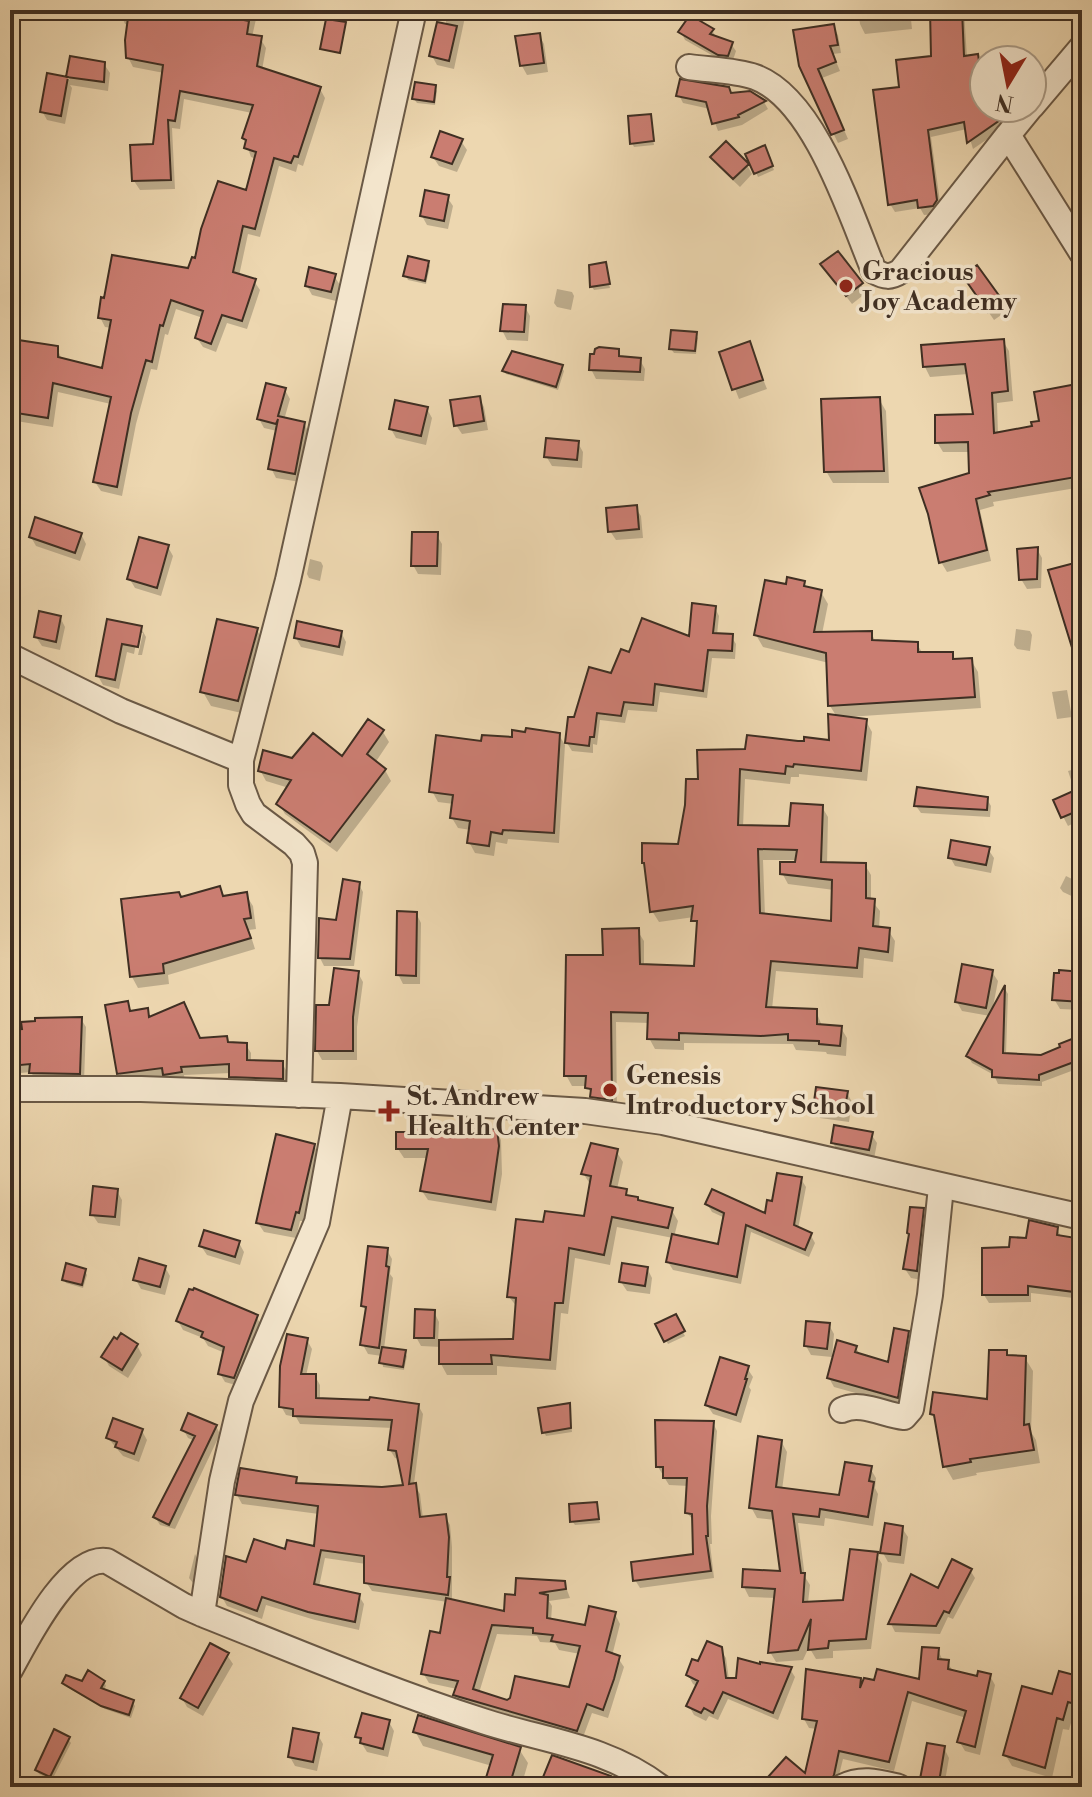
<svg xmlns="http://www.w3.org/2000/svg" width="1092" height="1797" font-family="'Libre Bodoni',serif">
  <rect width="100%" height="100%" fill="#edd7b0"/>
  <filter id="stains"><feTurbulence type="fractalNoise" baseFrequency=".0025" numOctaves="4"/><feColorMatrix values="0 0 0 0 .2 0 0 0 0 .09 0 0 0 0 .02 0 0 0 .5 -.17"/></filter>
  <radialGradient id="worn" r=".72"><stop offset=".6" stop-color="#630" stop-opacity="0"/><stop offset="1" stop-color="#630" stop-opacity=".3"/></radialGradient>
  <path fill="#0003" fill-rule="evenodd" d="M 119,10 L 258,10 L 252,37 L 260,38 L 266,48 L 262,70 L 320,89 L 325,98 L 303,166 L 298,164 L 296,172 L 279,166 L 260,237 L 248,234 L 239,276 L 254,281 L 260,290 L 247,329 L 227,323 L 216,352 L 203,347 L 197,338 L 203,318 L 176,309 L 168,335 L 165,334 L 157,370 L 151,369 L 136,424 L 122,496 L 101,491 L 95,482 L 111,404 L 58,392 L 53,427 L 10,420 L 10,370 L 15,371 L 57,348 L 62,360 L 103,370 L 112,328 L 105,327 L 100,317 L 189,270 L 247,192 L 256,159 L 251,157 L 244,138 L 252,113 L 184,99 L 180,129 L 172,128 L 175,189 L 140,190 L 134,181 L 155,146 L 164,73 L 133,67 L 128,57 L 129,25 L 125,24 Z
    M 446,10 L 483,10 L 483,16 L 465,17 L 454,69 L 437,65 L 432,56 L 446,26 Z
    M 612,10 L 637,10 L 615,15 Z
    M 858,10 L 910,10 L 912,29 L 865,34 L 860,24 Z
    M 932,10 L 964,10 L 967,58 L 976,56 L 980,63 L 984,62 L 984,108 L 998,108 L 1002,129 L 973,149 L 967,129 L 931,137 L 941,209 L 937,214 L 924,215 L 920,208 L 895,212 L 890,204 L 901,89 L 933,58 Z
    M 833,26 L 838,35 L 841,53 L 833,54 L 840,71 L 822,78 L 848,139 L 838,143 L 800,65 Z
    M 712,30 L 717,39 L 731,44 L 736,51 L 732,63 L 724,62 L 685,40 L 681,32 Z
    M 539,35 L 544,44 L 548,72 L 527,75 L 522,66 Z
    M 104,64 L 110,73 L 108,91 L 70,85 L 72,88 L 65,124 L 47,120 L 42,111 L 49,76 L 70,80 L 68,76 Z
    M 435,87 L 437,91 L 435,105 L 417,103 L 414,99 Z
    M 749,93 L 764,102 L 768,109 L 742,125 L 718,131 L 710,109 L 683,103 L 679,95 Z
    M 1082,104 L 1082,127 L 1072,110 Z
    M 650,116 L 654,145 L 634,147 L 632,143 Z
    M 461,141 L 467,150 L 457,172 L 439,166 L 433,157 Z
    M 766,152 L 774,170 L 758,177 L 748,155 Z
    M 713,157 L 747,165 L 752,174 L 740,187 L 718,166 Z
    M 447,197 L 453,206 L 448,229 L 427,225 L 422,216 Z
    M 428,263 L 430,266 L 426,284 L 408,280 L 406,276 Z
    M 605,265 L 610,288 L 594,290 L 592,287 Z
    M 976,267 L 1007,311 L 994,320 L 970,285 Z
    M 828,273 L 861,284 L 866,293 L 852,304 Z
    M 334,276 L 340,285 L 336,301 L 312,295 L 307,286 Z
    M 557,289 L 572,292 L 574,296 L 571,310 L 557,307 L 554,303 Z
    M 525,307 L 530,316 L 528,341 L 507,340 L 502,330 Z
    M 695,334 L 698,338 L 696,354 L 674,353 L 671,349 Z
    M 1003,341 L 1009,351 L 1013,401 L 997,403 L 998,434 L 1034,428 L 1082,385 L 1082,487 L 993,502 L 994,506 L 980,510 L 991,561 L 947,572 L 941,562 L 971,474 L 970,452 L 943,452 L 937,442 L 975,416 L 968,374 L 930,377 L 925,367 Z
    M 749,344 L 767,389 L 739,399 L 721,353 Z
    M 618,351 L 622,358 L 640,360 L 645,369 L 644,381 L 596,379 L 591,369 Z
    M 561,367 L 564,371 L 558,390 L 506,374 L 504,371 Z
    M 285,390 L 290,399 L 284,420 L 304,423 L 309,433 L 300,482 L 276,478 L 271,468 L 277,431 L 264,428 L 259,419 Z
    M 479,398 L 484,407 L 488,430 L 462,434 L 456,425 Z
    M 879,399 L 886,411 L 889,483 L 833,483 L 826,471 Z
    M 427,409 L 432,418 L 426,445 L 396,438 L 391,429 Z
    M 578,443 L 583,452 L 582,468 L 552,466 L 546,456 Z
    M 635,507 L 641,516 L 643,538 L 616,540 L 610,531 Z
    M 81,534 L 86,544 L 80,561 L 36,546 L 31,537 Z
    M 436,534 L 442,544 L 441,575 L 418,574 L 413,565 Z
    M 10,544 L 16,546 L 21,555 L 15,579 L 10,578 Z
    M 168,547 L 173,556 L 161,596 L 135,588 L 129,578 Z
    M 1037,549 L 1042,558 L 1041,588 L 1027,589 L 1021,579 Z
    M 310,559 L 321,562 L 323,566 L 320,581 L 309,578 L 307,574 Z
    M 804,583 L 807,589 L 821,592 L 828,604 L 822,634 L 871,633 L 876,642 L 917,644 L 923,654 L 952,654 L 956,661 L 971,660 L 978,672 L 981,708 L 848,717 L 866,721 L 872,732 L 867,781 L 799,774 L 799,777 L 791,777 L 790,784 L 745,779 L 743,827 L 791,828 L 822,807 L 828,817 L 827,865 L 865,865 L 871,875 L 871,900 L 880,911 L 879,929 L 888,930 L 895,941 L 893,962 L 864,958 L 863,978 L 776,971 L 772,1009 L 816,1011 L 822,1026 L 841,1028 L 847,1038 L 846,1056 L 827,1054 L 826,1052 L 796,1050 L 793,1044 L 684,1043 L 684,1050 L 655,1049 L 649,1038 L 650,1023 L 616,1022 L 617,1110 L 599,1107 L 587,1086 L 572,1086 L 566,1075 L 605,957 L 637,930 L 644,941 L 644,966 L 696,968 L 699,930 L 694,917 L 659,922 L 652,911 L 680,846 L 700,781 L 747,751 L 798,743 L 831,742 L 837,717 L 830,706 L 829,663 L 763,647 L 756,635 L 787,586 ZM 763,860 L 798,860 L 782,873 L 788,884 L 834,890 L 832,923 L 765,916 Z
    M 715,608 L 719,616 L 717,635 L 731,636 L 736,644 L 735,659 L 712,658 L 707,698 L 660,692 L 657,712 L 628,710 L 625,723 L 600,720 L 597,745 L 593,744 L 593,753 L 572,751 L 567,743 L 576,720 L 630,654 L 691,639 Z
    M 60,617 L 65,627 L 60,650 L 42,646 L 36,637 Z
    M 109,621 L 141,628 L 146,637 L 142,655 L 138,655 L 143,633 L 138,633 L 134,654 L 127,652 L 119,689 L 103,685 L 98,676 Z
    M 1016,629 L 1030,631 L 1032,635 L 1030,651 L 1017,649 L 1014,645 Z
    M 257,630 L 265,645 L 246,714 L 211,706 L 203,692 Z
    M 341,632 L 346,642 L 343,656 L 301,647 L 296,638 Z
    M 1067,690 L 1072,717 L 1057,719 L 1052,692 Z
    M 383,732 L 389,742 L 375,763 L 385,770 L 391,781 L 337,852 L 285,814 L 279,804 L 289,788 L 266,781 L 260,770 L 293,760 L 342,759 Z
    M 559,735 L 565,745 L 559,843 L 508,839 L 507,844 L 496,842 L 494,856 L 475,853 L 469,842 L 471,830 L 458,828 L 452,818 L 454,804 L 438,802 L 432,791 L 483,743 Z
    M 1082,767 L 1082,819 L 1068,826 L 1055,801 L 1075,792 L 1068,771 Z
    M 987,799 L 991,806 L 990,817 L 921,813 L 916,806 Z
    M 988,849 L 994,858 L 991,873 L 955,866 L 950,857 Z
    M 1066,876 L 1082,884 L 1078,899 L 1063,892 L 1060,888 Z
    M 358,883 L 363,892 L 354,966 L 324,966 L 320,958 Z
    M 219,889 L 224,898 L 246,895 L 253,906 L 256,929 L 249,930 L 255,949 L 168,975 L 169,984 L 138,988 L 132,977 L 181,899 Z
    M 416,913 L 421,923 L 420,984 L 403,984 L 398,974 Z
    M 992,972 L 998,981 L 992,1012 L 1005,989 L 1008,994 L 1006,1055 L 1042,1057 L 1082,1043 L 1082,1067 L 1042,1082 L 1042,1086 L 998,1084 L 994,1075 L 972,1063 L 968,1056 L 990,1016 L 962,1011 L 957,1002 Z
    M 358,973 L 363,982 L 357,1027 L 357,1060 L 322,1060 L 317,1051 L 331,1007 Z
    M 1082,974 L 1082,1010 L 1060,1009 L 1054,999 Z
    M 127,1003 L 132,1013 L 147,1010 L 151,1018 L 200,1040 L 226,1038 L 230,1044 L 246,1045 L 251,1053 L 251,1062 L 282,1063 L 287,1072 L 287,1087 L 236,1085 L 231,1073 L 184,1075 L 185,1080 L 170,1083 L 167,1077 L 124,1082 L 119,1073 Z
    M 81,1019 L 86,1027 L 84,1082 L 36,1081 L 31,1072 L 10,1074 L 10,1032 Z
    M 847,1093 L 852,1102 L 849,1122 L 820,1118 L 815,1108 Z
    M 429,1118 L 433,1126 L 457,1125 L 460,1131 L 496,1131 L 501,1140 L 502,1174 L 496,1211 L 428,1200 L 422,1191 L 428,1158 L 404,1158 L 398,1149 Z
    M 871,1134 L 877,1143 L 874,1159 L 838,1152 L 833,1143 Z
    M 314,1145 L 319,1155 L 304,1221 L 300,1221 L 296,1238 L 264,1232 L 258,1223 Z
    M 616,1151 L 623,1162 L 617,1189 L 625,1191 L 630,1198 L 639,1202 L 671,1209 L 678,1221 L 674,1237 L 719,1246 L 725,1218 L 712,1212 L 707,1204 L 766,1215 L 774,1204 L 801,1179 L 806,1187 L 798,1229 L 810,1234 L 815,1243 L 809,1257 L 751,1232 L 741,1284 L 673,1270 L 668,1262 L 673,1238 L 617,1227 L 610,1265 L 575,1258 L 568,1314 L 561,1313 L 556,1370 L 497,1366 L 497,1375 L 447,1375 L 441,1364 L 441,1347 L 421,1346 L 416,1337 L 434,1312 L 439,1322 L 438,1342 L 515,1341 L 518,1308 L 509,1297 L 545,1224 L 585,1218 L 590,1184 L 583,1173 Z
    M 10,1173 L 17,1183 L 15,1210 L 10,1210 Z
    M 117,1191 L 122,1200 L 120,1226 L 98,1223 L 92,1214 Z
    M 922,1210 L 928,1220 L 922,1280 L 911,1278 L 905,1269 Z
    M 1057,1229 L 1062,1238 L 1082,1241 L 1082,1299 L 1031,1293 L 1031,1302 L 989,1303 L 984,1295 L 1011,1249 Z
    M 239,1243 L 244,1252 L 240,1265 L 207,1255 L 201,1246 Z
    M 387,1250 L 392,1259 L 390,1274 L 393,1278 L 384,1349 L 404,1352 L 407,1356 L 404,1370 L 383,1367 L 382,1356 L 368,1354 L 363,1345 L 367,1312 L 363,1306 Z
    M 165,1267 L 170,1276 L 165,1295 L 141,1289 L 136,1280 Z
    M 647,1268 L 652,1278 L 650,1294 L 627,1291 L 621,1282 Z
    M 85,1271 L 87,1275 L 83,1288 L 66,1283 L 64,1280 Z
    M 256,1316 L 261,1325 L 239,1386 L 225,1382 L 220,1374 L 225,1353 L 208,1346 L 203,1338 L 183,1330 L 178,1321 Z
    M 675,1317 L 685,1336 L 668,1344 L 658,1325 Z
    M 829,1325 L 834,1334 L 832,1357 L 811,1355 L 806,1346 Z
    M 908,1333 L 913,1342 L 902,1406 L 834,1387 L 829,1378 L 856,1348 L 861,1356 L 890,1364 Z
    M 307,1340 L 312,1349 L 306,1376 L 315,1376 L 320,1385 L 320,1400 L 418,1405 L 423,1414 L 414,1484 L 420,1494 L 423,1519 L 445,1516 L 450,1525 L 452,1547 L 452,1602 L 506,1614 L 517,1597 L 564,1582 L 570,1598 L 549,1601 L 552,1606 L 551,1621 L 586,1627 L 615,1614 L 620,1624 L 612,1656 L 618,1658 L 624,1667 L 608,1718 L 592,1713 L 582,1740 L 461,1704 L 455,1695 L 457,1689 L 429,1683 L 423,1673 L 441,1636 L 448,1602 L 372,1591 L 366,1582 L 366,1564 L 325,1558 L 319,1587 L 359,1596 L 364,1604 L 359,1630 L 315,1620 L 266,1605 L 262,1619 L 227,1606 L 222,1597 L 247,1565 L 286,1552 L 315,1549 L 319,1514 L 242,1504 L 237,1495 L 296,1479 L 300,1486 L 382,1489 L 405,1486 L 400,1459 L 395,1458 L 390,1450 L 393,1428 L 300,1424 L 296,1417 L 286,1415 L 281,1406 ZM 497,1634 L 537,1636 L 540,1642 L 555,1643 L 559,1650 L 580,1654 L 570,1689 L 507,1702 L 479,1693 Z
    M 137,1345 L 142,1355 L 128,1378 L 109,1366 L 104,1357 Z
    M 1006,1352 L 1009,1357 L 1025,1358 L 1033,1371 L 1031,1432 L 1036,1440 L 1040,1463 L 976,1473 L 977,1475 L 953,1480 L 945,1466 L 938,1424 L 932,1414 L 989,1402 Z
    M 747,1368 L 753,1377 L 749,1387 L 751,1390 L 741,1423 L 713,1414 L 707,1405 Z
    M 569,1405 L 572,1432 L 546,1436 L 544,1432 Z
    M 713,1423 L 717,1431 L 711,1516 L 712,1544 L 710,1544 L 714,1578 L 640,1588 L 635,1580 L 695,1556 L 694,1521 L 687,1513 L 689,1486 L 669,1485 L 658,1467 Z
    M 216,1426 L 220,1434 L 175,1529 L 160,1525 L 155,1517 L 195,1441 L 188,1438 L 183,1429 Z
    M 142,1431 L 147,1440 L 139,1462 L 123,1456 L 108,1438 Z
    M 781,1441 L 787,1452 L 782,1490 L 841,1497 L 870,1468 L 876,1478 L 875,1488 L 878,1494 L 873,1526 L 825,1518 L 824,1526 L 798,1523 L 805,1577 L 810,1585 L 808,1603 L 845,1602 L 876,1554 L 882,1564 L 871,1649 L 833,1651 L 833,1658 L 816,1659 L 809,1647 L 803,1660 L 776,1662 L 770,1652 L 776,1598 L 749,1597 L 744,1587 L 782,1574 L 775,1520 L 757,1518 L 751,1507 Z
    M 596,1504 L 600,1523 L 575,1525 L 572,1521 Z
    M 902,1528 L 908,1537 L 904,1564 L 888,1562 L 883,1553 Z
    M 195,1554 L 197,1558 L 193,1583 L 189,1578 Z
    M 970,1570 L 975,1578 L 953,1619 L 948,1617 L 940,1634 L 895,1632 L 891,1624 L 912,1577 L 939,1590 Z
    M 720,1649 L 726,1658 L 729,1680 L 738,1680 L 761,1667 L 790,1669 L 795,1677 L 778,1720 L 728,1699 L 718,1720 L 709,1716 L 706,1721 L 694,1715 L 689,1706 L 698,1687 L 693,1684 L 688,1675 Z
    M 938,1650 L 943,1661 L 947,1662 L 953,1671 L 978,1678 L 990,1676 L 995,1685 L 980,1755 L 965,1751 L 959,1741 L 966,1718 L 912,1701 L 894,1771 L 843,1759 L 836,1787 L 762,1787 L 806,1777 L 817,1729 L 809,1728 L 804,1719 L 860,1680 L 864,1685 L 921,1681 Z
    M 227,1655 L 233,1664 L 203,1716 L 187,1707 L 182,1698 Z
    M 1082,1680 L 1081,1715 L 1074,1712 L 1069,1730 L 1063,1729 L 1052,1778 L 1012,1766 L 1005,1754 L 1054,1697 Z
    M 104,1682 L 106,1686 L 103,1691 L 132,1702 L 135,1706 L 131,1718 L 105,1709 L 67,1687 L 65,1683 Z
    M 389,1722 L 394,1731 L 388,1757 L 367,1752 L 357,1736 Z
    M 415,1731 L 519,1749 L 528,1763 L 521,1787 L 491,1787 L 487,1781 L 492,1766 L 423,1746 Z
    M 318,1735 L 323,1744 L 317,1771 L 295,1766 L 290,1757 Z
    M 10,1739 L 19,1751 L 10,1767 Z
    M 68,1739 L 71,1743 L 52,1780 L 39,1774 L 37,1770 Z
    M 928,1745 L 944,1748 L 949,1758 L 944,1787 L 920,1787 Z
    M 553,1758 L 611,1778 L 627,1787 L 541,1787 Z"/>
  <path fill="#ca7d71" stroke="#3f2f23" stroke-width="2" fill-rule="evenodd" d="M 129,10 L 218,10 L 217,15 L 249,21 L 247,34 L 262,36 L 257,66 L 321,87 L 298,157 L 294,156 L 291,163 L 274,158 L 255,229 L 243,226 L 233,272 L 256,279 L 242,321 L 222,315 L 211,344 L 195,338 L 203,311 L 171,300 L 163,326 L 160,325 L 152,362 L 146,360 L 131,413 L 117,487 L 93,482 L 111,397 L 53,383 L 48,418 L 10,412 L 10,368 L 14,368 L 18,340 L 58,346 L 58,357 L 102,368 L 111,320 L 98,318 L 101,297 L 104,298 L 112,255 L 188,268 L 192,257 L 195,258 L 201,229 L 218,181 L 246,190 L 256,152 L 244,148 L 246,140 L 242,138 L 253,105 L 180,91 L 175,121 L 168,120 L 171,180 L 132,181 L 130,145 L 153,144 L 163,65 L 126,58 L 125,40 Z
    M 930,10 L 962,10 L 964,56 L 978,54 L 979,61 L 984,60 L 984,108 L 1011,108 L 1003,118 L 967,143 L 964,122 L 928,130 L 937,200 L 933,206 L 918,208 L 917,200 L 888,205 L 873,90 L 899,87 L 896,60 L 931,56 Z
    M 690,15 L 714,29 L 710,34 L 733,42 L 728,56 L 718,55 L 678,32 Z
    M 326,19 L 346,22 L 340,53 L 320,49 Z
    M 437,22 L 457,26 L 449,61 L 429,56 Z
    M 834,24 L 838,45 L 830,46 L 836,62 L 818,69 L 844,130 L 831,135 L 799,66 L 793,30 Z
    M 540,33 L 544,63 L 520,66 L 515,36 Z
    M 70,56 L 105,62 L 104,82 L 66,77 Z
    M 47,73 L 68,77 L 61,116 L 40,112 Z
    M 680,79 L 729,87 L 731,93 L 750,91 L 766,101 L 738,115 L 739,117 L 712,124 L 706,102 L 676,96 Z
    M 415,82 L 436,85 L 434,102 L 412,99 Z
    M 651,114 L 654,141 L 630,144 L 628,116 Z
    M 440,131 L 463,139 L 452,164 L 431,157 Z
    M 726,141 L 749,164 L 733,179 L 710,157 Z
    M 765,145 L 773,166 L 754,174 L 745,154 Z
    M 425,190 L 449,195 L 444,221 L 420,216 Z
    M 838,251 L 863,283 L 846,296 L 820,264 Z
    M 408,256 L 429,261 L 425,281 L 403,276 Z
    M 606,262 L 610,284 L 590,287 L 589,265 Z
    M 977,265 L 1003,301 L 988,312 L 962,275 Z
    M 309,267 L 336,274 L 331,292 L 305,286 Z
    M 503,304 L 526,305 L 524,332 L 500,331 Z
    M 671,330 L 697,332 L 695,351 L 669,349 Z
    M 1004,339 L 1008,391 L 992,393 L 994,433 L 1032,426 L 1031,422 L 1039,421 L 1034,392 L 1082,383 L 1082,476 L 988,492 L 990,495 L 976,499 L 987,550 L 939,563 L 928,514 L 919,488 L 969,473 L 968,442 L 935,443 L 935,415 L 973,414 L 965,364 L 923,367 L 921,345 Z
    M 750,341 L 763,380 L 732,390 L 719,352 Z
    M 599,347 L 619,349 L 619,356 L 641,358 L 640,372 L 589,370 L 590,354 L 594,354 L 595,349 Z
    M 512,351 L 563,365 L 556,387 L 502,371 Z
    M 266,383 L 286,388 L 278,416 L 305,422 L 295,474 L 268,469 L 278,419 L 276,424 L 257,419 Z
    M 480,396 L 484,421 L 454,426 L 450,400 Z
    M 880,397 L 884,471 L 824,472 L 821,399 Z
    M 395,400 L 428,407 L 421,436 L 389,429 Z
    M 546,438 L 579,441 L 577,460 L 544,457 Z
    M 637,505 L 639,529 L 608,532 L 606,508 Z
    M 35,517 L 82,533 L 75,553 L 29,537 Z
    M 412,532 L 438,532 L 437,566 L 411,566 Z
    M 139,537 L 169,545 L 157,588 L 127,579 Z
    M 1038,547 L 1037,579 L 1019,580 L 1017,549 Z
    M 1082,561 L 1082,667 L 1078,667 L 1048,570 Z
    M 787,577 L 805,581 L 804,586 L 822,590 L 814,632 L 872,631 L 872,640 L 918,642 L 918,652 L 953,652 L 953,659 L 972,658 L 975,697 L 828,706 L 826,653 L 754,635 L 765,580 L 786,584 Z
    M 692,603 L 716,606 L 713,633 L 733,634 L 732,651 L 708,650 L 703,691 L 655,684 L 653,705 L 624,702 L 621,716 L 597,713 L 594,737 L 590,737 L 589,746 L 565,743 L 568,717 L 574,717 L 589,667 L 611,673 L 621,649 L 629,652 L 642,618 L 689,636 Z
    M 39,611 L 61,616 L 56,642 L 34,637 Z
    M 107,619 L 142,626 L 138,647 L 122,644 L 115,680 L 96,676 Z
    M 217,619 L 258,628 L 238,701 L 200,692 Z
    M 297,621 L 342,631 L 339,647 L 294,638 Z
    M 828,714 L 867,719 L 861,771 L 794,764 L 793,767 L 786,766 L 785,774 L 740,769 L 738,825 L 789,826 L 791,803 L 823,805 L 821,862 L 866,863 L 866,898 L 875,899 L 873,926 L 890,928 L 888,952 L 859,948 L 857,968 L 771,961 L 766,1007 L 817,1009 L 817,1024 L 842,1026 L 840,1046 L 819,1044 L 819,1041 L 788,1040 L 788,1034 L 761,1036 L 679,1033 L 679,1040 L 647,1039 L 648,1013 L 611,1012 L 612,1100 L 590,1097 L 591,1089 L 585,1088 L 586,1076 L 564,1076 L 566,955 L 603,955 L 602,929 L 639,928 L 640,964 L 694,966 L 697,921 L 691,921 L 693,906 L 650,912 L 644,863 L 642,863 L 642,843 L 678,844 L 685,805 L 686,779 L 698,779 L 697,750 L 745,749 L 747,735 L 798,741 L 804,741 L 804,737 L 829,740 ZM 758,849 L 797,850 L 795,862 L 780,862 L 780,874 L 832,880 L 831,921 L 760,913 Z
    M 368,719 L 384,730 L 367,754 L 386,769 L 330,842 L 276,804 L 291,780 L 258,771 L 263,750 L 292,758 L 313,733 L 342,756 Z
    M 526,728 L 560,733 L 554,833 L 503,830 L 502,834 L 491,832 L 489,846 L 467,843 L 470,821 L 450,818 L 453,795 L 429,792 L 436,735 L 481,741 L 482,735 L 512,737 L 512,730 L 525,732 Z
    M 917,787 L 988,797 L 987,810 L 914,806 Z
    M 1082,787 L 1082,809 L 1061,818 L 1053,800 Z
    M 951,840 L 990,847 L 986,865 L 948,858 Z
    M 343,879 L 360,882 L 350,959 L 318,958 L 319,918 L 336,920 Z
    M 220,886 L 223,896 L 247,892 L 251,918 L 244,919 L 251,938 L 163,964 L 164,973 L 130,977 L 121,899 L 179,892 L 181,897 Z
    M 397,911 L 417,912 L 416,976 L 396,975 Z
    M 962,964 L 993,970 L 986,1008 L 955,1002 Z
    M 334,968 L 359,971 L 353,1017 L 353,1051 L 315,1051 L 316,1005 L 329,1005 Z
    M 1059,970 L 1082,972 L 1082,1002 L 1052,1000 L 1054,973 L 1059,973 Z
    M 1005,985 L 1003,1053 L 1041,1055 L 1060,1047 L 1059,1044 L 1082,1035 L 1082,1059 L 1039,1075 L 1039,1080 L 992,1077 L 992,1070 L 966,1056 Z
    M 128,1001 L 130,1011 L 148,1008 L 149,1017 L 184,1002 L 200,1038 L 227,1036 L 228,1042 L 247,1043 L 247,1060 L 283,1061 L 283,1079 L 229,1077 L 229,1064 L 181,1067 L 182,1072 L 163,1075 L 162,1068 L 117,1074 L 105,1005 Z
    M 82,1017 L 80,1074 L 29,1073 L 30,1064 L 10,1066 L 10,1030 L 22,1029 L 21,1022 L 35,1021 L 35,1018 Z
    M 816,1087 L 848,1091 L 844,1113 L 813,1109 Z
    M 411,1115 L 430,1117 L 430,1124 L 458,1123 L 458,1129 L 497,1129 L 499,1146 L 491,1202 L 420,1191 L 428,1149 L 396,1149 L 396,1132 L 411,1132 Z
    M 834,1125 L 873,1132 L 869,1150 L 831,1143 Z
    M 276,1134 L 315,1144 L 299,1213 L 296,1212 L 291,1230 L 256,1223 Z
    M 591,1143 L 618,1149 L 610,1186 L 627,1189 L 626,1195 L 638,1197 L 638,1200 L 673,1208 L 668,1228 L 612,1217 L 604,1255 L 569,1248 L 563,1303 L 555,1303 L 550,1360 L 491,1355 L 492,1364 L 439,1364 L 439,1340 L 513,1339 L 516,1298 L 507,1297 L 516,1219 L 543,1222 L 545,1211 L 584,1216 L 591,1176 L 581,1174 Z
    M 777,1173 L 802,1177 L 794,1225 L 812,1233 L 805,1250 L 746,1225 L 737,1277 L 666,1262 L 672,1234 L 718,1244 L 724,1213 L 705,1204 L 712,1189 L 765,1213 L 767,1200 L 772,1201 Z
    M 93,1186 L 118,1189 L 115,1217 L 90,1215 Z
    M 910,1207 L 924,1208 L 917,1271 L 903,1269 L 909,1234 L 907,1233 Z
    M 1029,1220 L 1058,1227 L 1057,1235 L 1082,1239 L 1082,1293 L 1028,1286 L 1028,1295 L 982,1295 L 982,1248 L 1009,1247 L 1010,1237 L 1026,1238 Z
    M 204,1230 L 240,1241 L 235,1257 L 199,1246 Z
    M 368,1246 L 388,1248 L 386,1266 L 389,1267 L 379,1348 L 360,1345 L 366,1307 L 361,1306 Z
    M 139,1258 L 166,1266 L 160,1287 L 133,1280 Z
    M 66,1263 L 86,1269 L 82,1285 L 62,1280 Z
    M 622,1263 L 648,1267 L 645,1286 L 619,1282 Z
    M 194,1288 L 258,1315 L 234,1378 L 218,1374 L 224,1347 L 201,1337 L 203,1332 L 176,1321 L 189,1289 L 193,1290 Z
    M 415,1309 L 435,1310 L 434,1338 L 414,1338 Z
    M 676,1314 L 685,1331 L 664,1342 L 655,1324 Z
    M 806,1321 L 830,1323 L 827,1349 L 804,1346 Z
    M 894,1328 L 909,1331 L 898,1398 L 827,1378 L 837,1340 L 857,1346 L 855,1352 L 888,1362 Z
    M 121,1333 L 138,1344 L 122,1370 L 101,1357 L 114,1337 L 117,1339 Z
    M 287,1334 L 308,1338 L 301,1374 L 316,1374 L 316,1398 L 369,1400 L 370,1397 L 419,1404 L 409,1484 L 416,1483 L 420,1517 L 446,1514 L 449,1537 L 447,1577 L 450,1577 L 448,1595 L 364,1583 L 364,1556 L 321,1550 L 314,1584 L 360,1594 L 355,1622 L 308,1612 L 262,1597 L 257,1611 L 220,1597 L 226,1556 L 246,1562 L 254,1539 L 285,1549 L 287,1540 L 314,1546 L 318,1506 L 235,1495 L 240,1468 L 297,1477 L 296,1483 L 382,1487 L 403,1485 L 396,1451 L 388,1450 L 392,1420 L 293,1416 L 293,1409 L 279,1407 L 280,1366 Z
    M 382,1347 L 406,1350 L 403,1367 L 379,1363 Z
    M 989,1350 L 1007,1350 L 1007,1355 L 1026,1356 L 1024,1425 L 1029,1424 L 1034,1450 L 970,1459 L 971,1462 L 943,1467 L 934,1415 L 930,1414 L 933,1392 L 987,1399 Z
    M 720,1357 L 749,1366 L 745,1379 L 747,1379 L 736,1415 L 705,1405 Z
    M 570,1403 L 571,1428 L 542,1433 L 538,1408 Z
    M 188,1413 L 217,1425 L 169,1525 L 153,1517 L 195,1436 L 181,1430 Z
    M 113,1418 L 143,1429 L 134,1454 L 115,1447 L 117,1442 L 106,1438 Z
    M 655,1420 L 714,1421 L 707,1506 L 708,1536 L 706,1536 L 711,1571 L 633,1581 L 631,1562 L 693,1554 L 692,1514 L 685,1513 L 687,1478 L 663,1478 L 663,1467 L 656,1467 Z
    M 758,1436 L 782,1440 L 776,1487 L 839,1495 L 845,1462 L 872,1466 L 869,1481 L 874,1482 L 868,1517 L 820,1509 L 819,1517 L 793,1514 L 801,1573 L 805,1573 L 803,1602 L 843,1600 L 850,1549 L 878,1552 L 866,1639 L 829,1641 L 828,1648 L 808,1650 L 811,1619 L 798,1650 L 768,1653 L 775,1589 L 742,1587 L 743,1569 L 780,1571 L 772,1511 L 749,1508 Z
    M 597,1502 L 599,1519 L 570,1522 L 569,1504 Z
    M 885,1523 L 903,1526 L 900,1555 L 880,1553 Z
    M 952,1559 L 972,1569 L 949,1613 L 944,1611 L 936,1626 L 888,1624 L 911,1574 L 938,1588 Z
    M 516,1578 L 565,1581 L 566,1589 L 539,1593 L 548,1595 L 547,1618 L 585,1625 L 589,1606 L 616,1612 L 606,1651 L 620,1656 L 614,1679 L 603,1710 L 587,1704 L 577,1731 L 453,1695 L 458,1681 L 421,1674 L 430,1631 L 440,1633 L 446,1598 L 504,1611 L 505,1594 L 515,1595 ZM 492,1625 L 533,1628 L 533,1633 L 553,1635 L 551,1641 L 580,1646 L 569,1687 L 515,1676 L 510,1698 L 507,1700 L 473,1689 Z
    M 707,1641 L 722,1647 L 726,1678 L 736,1678 L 738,1658 L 760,1664 L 760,1662 L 792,1667 L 773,1713 L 723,1692 L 713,1713 L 704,1708 L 701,1713 L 686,1706 L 698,1681 L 686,1675 L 692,1659 L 698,1661 Z
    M 210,1643 L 229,1653 L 198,1708 L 180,1698 Z
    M 922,1647 L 939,1648 L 938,1659 L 949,1660 L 948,1669 L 977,1676 L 978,1671 L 991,1674 L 975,1747 L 957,1742 L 966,1711 L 908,1692 L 889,1762 L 839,1751 L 834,1775 L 827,1787 L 759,1787 L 786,1757 L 805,1773 L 817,1721 L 802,1719 L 806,1669 L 861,1678 L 860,1688 L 864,1678 L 874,1680 L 877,1669 L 919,1679 Z
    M 88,1670 L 105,1681 L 101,1688 L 134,1700 L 129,1715 L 101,1706 L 62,1683 L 66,1675 L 82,1681 Z
    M 1059,1671 L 1082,1677 L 1082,1706 L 1068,1702 L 1063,1720 L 1057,1718 L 1045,1768 L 1003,1755 L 1022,1686 L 1052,1694 Z
    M 362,1713 L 390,1720 L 383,1749 L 360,1743 L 361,1738 L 355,1737 Z
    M 418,1715 L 521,1747 L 509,1787 L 485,1781 L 493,1755 L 413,1732 Z
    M 293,1728 L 319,1733 L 313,1762 L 288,1757 Z
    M 54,1729 L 70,1737 L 50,1777 L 35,1770 Z
    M 927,1743 L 945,1746 L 939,1782 L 920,1779 Z
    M 552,1755 L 611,1776 L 607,1787 L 539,1787 Z"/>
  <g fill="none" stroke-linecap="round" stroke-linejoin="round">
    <g stroke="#6a5946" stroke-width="28">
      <path id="minor" d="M 689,67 C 710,70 735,70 755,77 C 815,99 851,216 874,271 C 885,277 890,278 901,271 L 1008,135
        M 1032,106 L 1082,47
        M 1030,108 L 1008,135 L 1082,253
        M 10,656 L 121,711 L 241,760
        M 10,1089 L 141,1089 L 340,1096 L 585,1111 L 663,1122 L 1082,1217
        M 299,1095 L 305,863 L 302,853 L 294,844 L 254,814 L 248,804 L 241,785 L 241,760 L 288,580 L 414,10
        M 842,1410 C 861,1401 884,1415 904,1417 L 911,1409 L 930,1295 L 941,1187
        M 202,1614 L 222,1481 L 241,1401 L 317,1222 L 340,1096
        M 10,1670 C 26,1641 68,1555 107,1561 L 184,1606 L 202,1614 C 295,1651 387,1690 483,1721 C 544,1741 606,1746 660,1787
        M 842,1787 C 862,1777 878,1782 899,1787"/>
    </g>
    <use href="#minor" stroke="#f3e5cc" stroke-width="24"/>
  </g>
  <g fill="#8f2418" stroke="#f3e5cc" stroke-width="3">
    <circle cx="846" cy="286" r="8"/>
    <circle cx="610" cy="1090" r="8"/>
    <path d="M385 1099h8v8h8v8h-8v8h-8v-8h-8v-8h8z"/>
  </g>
  <g text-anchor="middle" stroke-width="7" stroke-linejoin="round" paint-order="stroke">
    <g font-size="26" font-weight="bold" fill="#3f2f23" stroke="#f3e5cc" text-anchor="start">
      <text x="862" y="280">Gracious<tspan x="862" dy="30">Joy Academy</tspan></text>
      <text x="626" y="1084">Genesis<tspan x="626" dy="30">Introductory School</tspan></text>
      <text x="407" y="1105">St. Andrew<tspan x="407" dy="30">Health Center</tspan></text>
    </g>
  </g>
  <rect width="1092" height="1797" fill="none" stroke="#edd7b0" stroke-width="40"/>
  <rect x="12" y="12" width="1068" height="1773" fill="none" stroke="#3f2f23" stroke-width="4"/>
  <rect x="20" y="20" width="1052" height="1757" fill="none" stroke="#3f2f23" stroke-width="2"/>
  <g transform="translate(1008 84) rotate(190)"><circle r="38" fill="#f3e5cc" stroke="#ab9c88" stroke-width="2"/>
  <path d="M0-6L14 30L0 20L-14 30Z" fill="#8f2418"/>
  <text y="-12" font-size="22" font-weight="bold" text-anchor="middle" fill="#3f2f23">N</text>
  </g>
  <rect width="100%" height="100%" filter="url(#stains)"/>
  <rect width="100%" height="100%" fill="url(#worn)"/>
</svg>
